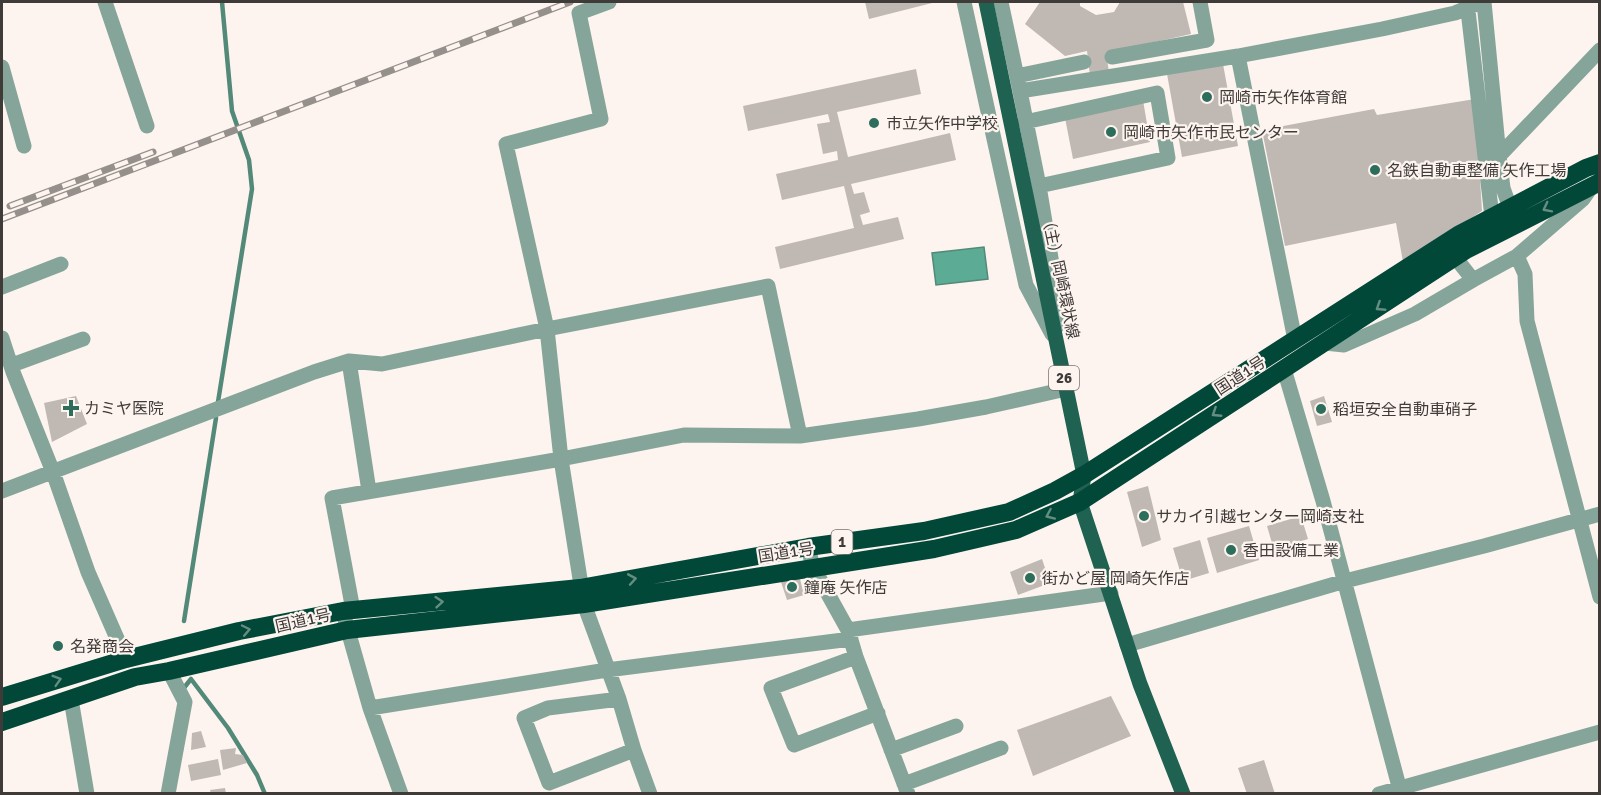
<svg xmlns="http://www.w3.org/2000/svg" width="1601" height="795" font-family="Signika,'Noto Sans JP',sans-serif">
  <rect width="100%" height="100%" fill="#fdf4ef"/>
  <path fill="#5cab94" stroke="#538979" stroke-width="1.5" d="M 984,247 L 988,279 L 936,285 L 932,253 Z"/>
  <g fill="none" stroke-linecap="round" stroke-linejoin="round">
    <path stroke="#538979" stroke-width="4.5" d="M 218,402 L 252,189 L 249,160 L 232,111 L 222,2
      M 184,621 L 216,418
      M 183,689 L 191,679 L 228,728 L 257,775 L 265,794"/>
  </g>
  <path fill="#c0b8b3" d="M 865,2 L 936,2 L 869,19 Z
    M 1040,2 L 1080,2 L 1080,6 L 1096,15 L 1114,12 L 1120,2 L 1183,2 L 1191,34 L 1106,53 L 1109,72 L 1090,76 L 1087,51 L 1065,56 L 1025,24 Z
    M 1223,64 L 1238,146 L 1182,157 L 1167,74 Z
    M 916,69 L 921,94 L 837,112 L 848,157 L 950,133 L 956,160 L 851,184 L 854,194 L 864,192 L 870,212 L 860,215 L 863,225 L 898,217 L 904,239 L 780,269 L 775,247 L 854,228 L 844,186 L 782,200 L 776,174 L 838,160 L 837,151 L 823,154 L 817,124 L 830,122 L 828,114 L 748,131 L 743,106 Z
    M 1475,99 L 1482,211 L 1403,262 L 1396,223 L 1285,246 L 1262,130 L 1374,109 L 1377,115 Z
    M 1143,100 L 1150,142 L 1073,159 L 1065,118 Z
    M 76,396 L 87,424 L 52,442 L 44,403 Z
    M 1324,396 L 1332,422 L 1317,426 L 1310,401 Z
    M 1148,486 L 1161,540 L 1142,547 L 1127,492 Z
    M 1301,516 L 1308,539 L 1274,550 L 1267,526 Z
    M 1249,526 L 1259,560 L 1217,573 L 1207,538 Z
    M 1200,540 L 1209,573 L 1183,581 L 1173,548 Z
    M 1042,559 L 1050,583 L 1018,595 L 1010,572 Z
    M 799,575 L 804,595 L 787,600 L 780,579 Z
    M 1111,696 L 1131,736 L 1033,776 L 1017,730 Z
    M 201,731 L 206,747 L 191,750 L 192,733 Z
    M 236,748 L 235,754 L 243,755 L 247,763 L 223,770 L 220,750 Z
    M 218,759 L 221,775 L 191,781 L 188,765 Z
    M 1264,760 L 1275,794 L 1247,794 L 1238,768 Z
    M 225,788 L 226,794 L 211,794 L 210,790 Z"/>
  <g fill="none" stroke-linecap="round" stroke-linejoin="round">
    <path stroke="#85a59a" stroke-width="15" d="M 105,2 L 147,126
      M 609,2 L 579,13 L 601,119 L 506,144 L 547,329 L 561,459 L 584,604 L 619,699 L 634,750 L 650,794
      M 964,2 L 1026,285 L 1052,334
      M 1001,2 L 1020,91
      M 1467,2 L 1492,217
      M 1484,2 L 1499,156 L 1494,158
      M 1238,56 L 1295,340
      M 1112,57 L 1207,40 L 1200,2
      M 2,67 L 24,146
      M 1017,76 L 1084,62
      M 1025,122 L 1157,93 L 1168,158 L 1039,186
      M 1510,208 L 1503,188 L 1499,156 L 1600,50
      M 1517,256 L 1525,274 L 1527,321 L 1600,597
      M 1455,257 L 1473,280
      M 2,287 L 61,264
      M 1057,326 L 1056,288 L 1039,186 L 1020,91 L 1238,56 L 1382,29 L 1455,13 L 1481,2
      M 2,338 L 13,372 L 53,472 L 88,572 L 126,659
      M 1325,343 L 1344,345 L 1415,314 L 1473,280 L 1517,256 L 1583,199 L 1590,189
      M 349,361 L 369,491
      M 12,365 L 83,339
      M 1284,369 L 1323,501 L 1401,794
      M 2,491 L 314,372 L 349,361 L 382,364 L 547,329 L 768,286 L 800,436
      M 808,547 L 813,567 L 848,630 L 856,657 L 908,794
      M 353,610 L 332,498 L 561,459 L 684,435 L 800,436 L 918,419 L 986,407 L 1066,389
      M 345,620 L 370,708 L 401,794
      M 848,630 L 1111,593
      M 1127,645 L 1345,581 L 1484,546 L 1600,514
      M 856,657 L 771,688 L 794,745 L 878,713
      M 71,699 L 87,794
      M 619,699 L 548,708 L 524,718 L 549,783 L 634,750
      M 370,708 L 607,670 L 851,639
      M 891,750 L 956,726
      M 904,784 L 1001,748
      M 168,794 L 185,702 L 169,671
      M 1379,794 L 1600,732"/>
    <path stroke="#1f6251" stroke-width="15" d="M 986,2 L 1084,475 L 1080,502 L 1140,684 L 1183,794"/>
    <path stroke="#014838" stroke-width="18" d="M 2,697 L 126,659 L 239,631 L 343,611 L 580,588 L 808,547 L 924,531 L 1009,512 L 1055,491 L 1084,475 L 1458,235 L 1586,168 L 1600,163
      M 2,722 L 135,677 L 169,671 L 347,630 L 584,604 L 934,549 L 1016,530 L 1080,502 L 1466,250 L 1600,182"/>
    <g stroke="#96908c" stroke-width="7">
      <path id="rail" d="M 10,206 L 153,152
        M 2,219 L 570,2"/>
    </g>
    <use href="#rail" stroke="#fdf4ef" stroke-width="4.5" stroke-dasharray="14" stroke-linecap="butt"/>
  </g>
  <defs><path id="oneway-chevron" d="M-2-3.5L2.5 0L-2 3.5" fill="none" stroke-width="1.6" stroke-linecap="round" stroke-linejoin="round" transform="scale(1.5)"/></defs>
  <g stroke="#668d81">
    <use href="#oneway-chevron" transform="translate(1547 208) rotate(153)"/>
    <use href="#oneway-chevron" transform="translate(1380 307) rotate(147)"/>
    <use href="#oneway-chevron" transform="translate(1216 413) rotate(147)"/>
    <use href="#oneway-chevron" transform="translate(1050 515) rotate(156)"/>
    <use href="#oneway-chevron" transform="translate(632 579) rotate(-10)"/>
    <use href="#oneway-chevron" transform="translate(439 602) rotate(-5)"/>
    <use href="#oneway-chevron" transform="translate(246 630) rotate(-12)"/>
    <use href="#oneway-chevron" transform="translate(57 680) rotate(-17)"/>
  </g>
  <g fill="#2d6d5b" stroke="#fdf4ef" stroke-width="2">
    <circle cx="1207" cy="97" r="6"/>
    <circle cx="874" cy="123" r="6"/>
    <circle cx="1111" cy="132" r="6"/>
    <circle cx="1375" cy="170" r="6"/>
    <path d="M68 399h6v6h6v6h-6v6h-6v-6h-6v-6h6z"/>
    <circle cx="1321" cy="409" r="6"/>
    <circle cx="1144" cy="516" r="6"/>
    <circle cx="1231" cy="550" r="6"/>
    <circle cx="1030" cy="578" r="6"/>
    <circle cx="792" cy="587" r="6"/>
    <circle cx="58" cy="646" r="6"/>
  </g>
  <g text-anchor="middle" stroke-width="4.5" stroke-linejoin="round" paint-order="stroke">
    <g fill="#fdf4ef" stroke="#787270" stroke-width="1.5">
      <rect x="1049" y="366" width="30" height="24" rx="4.5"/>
      <rect x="831.5" y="530" width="21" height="24" rx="4.5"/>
    </g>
    <g font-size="15" font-weight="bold" fill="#3f3b39">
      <text x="1064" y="383">26</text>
      <text x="842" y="547">1</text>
    </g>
    <g font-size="16" fill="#3f3b39" stroke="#fdf4ef" text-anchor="start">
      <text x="1219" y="103">岡崎市矢作体育館</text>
      <text x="886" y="129">市立矢作中学校</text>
      <text x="1123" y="138">岡崎市矢作市民センター</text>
      <text x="1387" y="176">名鉄自動車整備 矢作工場</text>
      <text x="84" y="414">カミヤ医院</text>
      <text x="1333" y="415">稻垣安全自動車硝子</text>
      <text x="1156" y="522">サカイ引越センター岡崎支社</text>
      <text x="1243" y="556">香田設備工業</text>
      <text x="1042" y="584">街かど屋 岡崎矢作店</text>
      <text x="804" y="593">鐘庵 矢作店</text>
      <text x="70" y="652">名発商会</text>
    </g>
    <g font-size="16" fill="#3f3b39" stroke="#fdf4ef">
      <text transform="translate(1061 276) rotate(78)" y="6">（主）岡崎環状線</text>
      <text transform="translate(1240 375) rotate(-33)" y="6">国道1号</text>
      <text transform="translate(786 552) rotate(-9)" y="6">国道1号</text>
      <text transform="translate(303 620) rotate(-13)" y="6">国道1号</text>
    </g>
  </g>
  <rect width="1601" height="795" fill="none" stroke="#3f3b39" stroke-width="6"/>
</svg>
